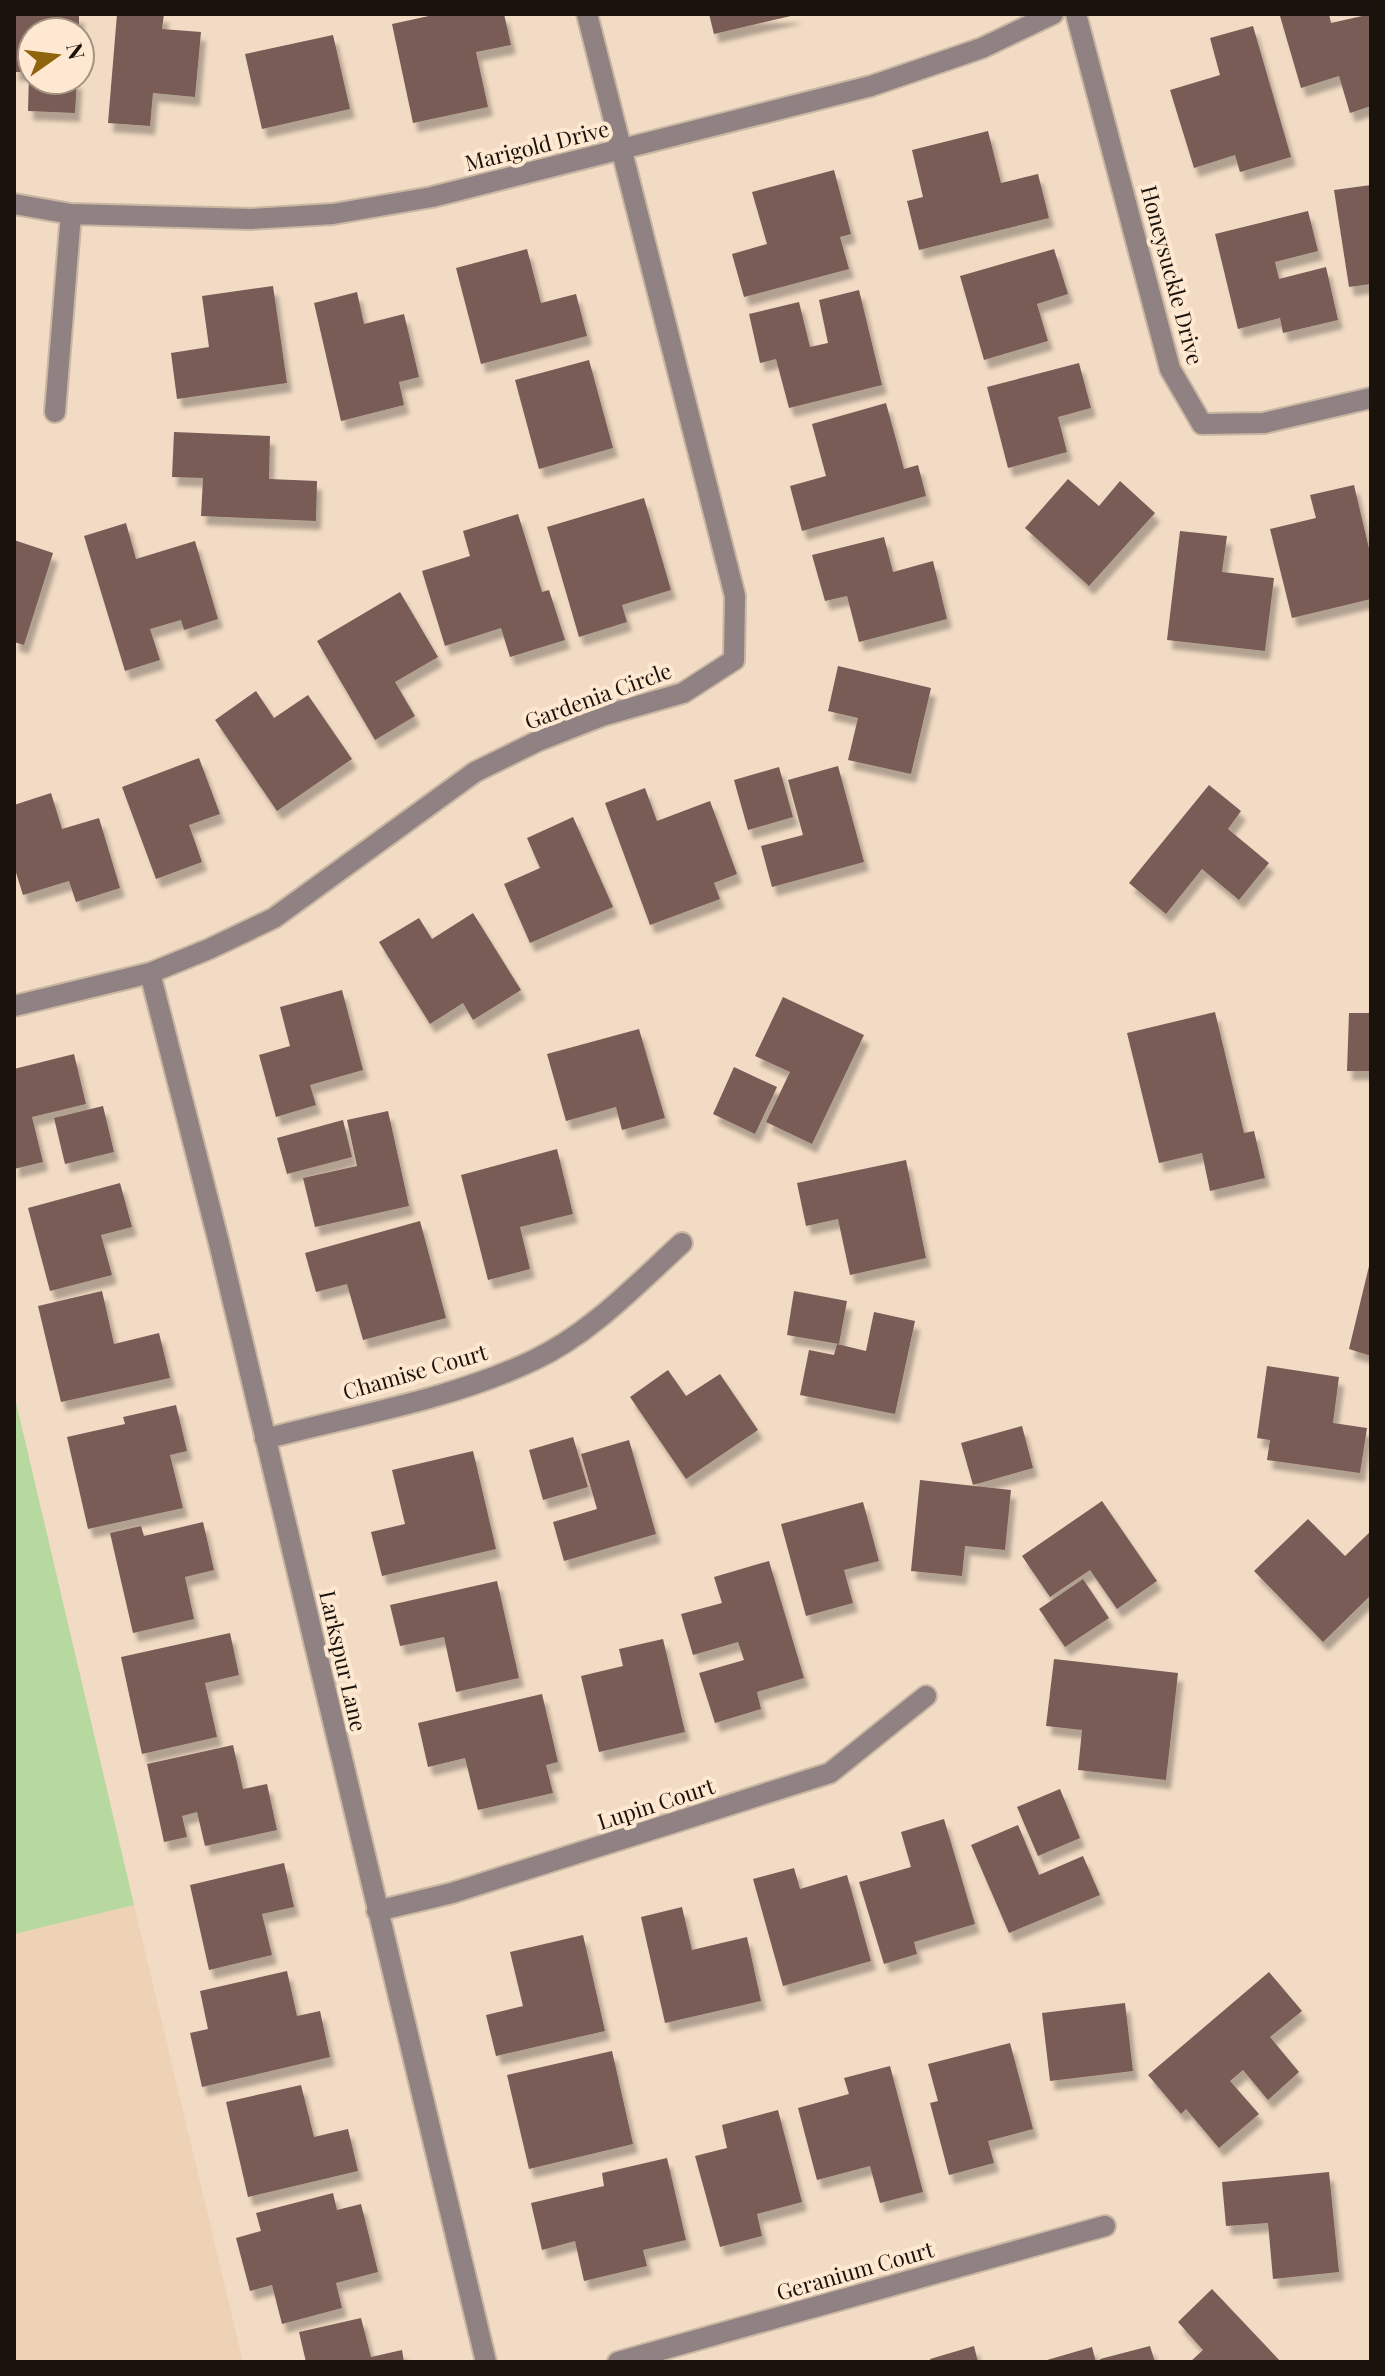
<svg xmlns="http://www.w3.org/2000/svg" width="1385" height="2376" font-family="'Playfair Display',serif">
  <defs>
    <filter id="shadow"><feDropShadow dx="5" dy="9" stdDeviation="2" flood-color="#0004"/></filter>
  </defs>
  <rect width="100%" height="100%" fill="#f1dbc4"/>
  <path fill="#eed2b5" d="M 14,1394 L 134,1905 L 243,2362 L 14,2362 Z"/>
  <path fill="#b7d99f" d="M 14,1394 L 134,1905 L 14,1934 Z"/>
  <path fill="#795c56" filter="url(#shadow)" d="M 14,14 L 79,14 L 79,32 L 32,32 L 32,72 L 14,72 Z
    M 117,14 L 164,14 L 162,29 L 201,32 L 195,97 L 153,93 L 150,126 L 108,123 Z
    M 438,14 L 504,14 L 511,45 L 476,52 L 488,107 L 413,123 L 392,24 Z
    M 709,14 L 795,14 L 795,15 L 714,34 Z
    M 1288,14 L 1329,14 L 1331,23 L 1371,14 L 1371,106 L 1350,113 L 1339,76 L 1301,88 L 1280,16 Z
    M 1253,26 L 1291,157 L 1240,172 L 1235,155 L 1194,168 L 1170,90 L 1220,75 L 1210,38 Z
    M 333,35 L 350,109 L 262,129 L 245,54 Z
    M 29,73 L 32,80 L 77,80 L 75,113 L 28,111 Z
    M 988,131 L 1001,183 L 1038,174 L 1049,218 L 919,250 L 907,201 L 923,197 L 912,150 Z
    M 834,170 L 851,234 L 840,237 L 849,269 L 744,297 L 732,254 L 767,244 L 752,192 Z
    M 1371,185 L 1371,284 L 1349,287 L 1334,190 Z
    M 1308,211 L 1318,251 L 1275,262 L 1279,279 L 1326,267 L 1338,320 L 1283,333 L 1280,318 L 1238,329 L 1215,234 Z
    M 527,249 L 541,303 L 576,294 L 587,336 L 481,364 L 456,268 Z
    M 1054,249 L 1068,294 L 1037,304 L 1048,341 L 984,360 L 960,276 Z
    M 273,286 L 287,383 L 177,399 L 171,353 L 209,347 L 202,296 Z
    M 859,290 L 882,385 L 789,408 L 776,359 L 760,363 L 749,314 L 799,302 L 810,347 L 828,343 L 819,300 Z
    M 357,292 L 364,324 L 404,314 L 419,377 L 399,382 L 404,405 L 341,421 L 314,303 Z
    M 589,360 L 613,448 L 539,469 L 515,380 Z
    M 1079,363 L 1091,408 L 1058,417 L 1067,452 L 1008,468 L 987,387 Z
    M 886,403 L 904,469 L 918,465 L 926,496 L 802,531 L 790,486 L 826,476 L 812,424 Z
    M 174,432 L 270,436 L 269,479 L 317,481 L 316,521 L 201,516 L 203,478 L 172,477 Z
    M 1068,479 L 1099,506 L 1120,481 L 1155,513 L 1089,586 L 1025,528 Z
    M 1354,485 L 1371,557 L 1371,599 L 1292,618 L 1270,529 L 1316,518 L 1310,495 Z
    M 644,498 L 671,590 L 622,605 L 627,622 L 579,637 L 547,527 Z
    M 518,514 L 542,592 L 549,590 L 565,640 L 510,657 L 501,628 L 445,646 L 422,571 L 470,556 L 463,531 Z
    M 126,523 L 136,559 L 195,541 L 218,619 L 184,630 L 181,620 L 150,629 L 160,660 L 125,671 L 84,536 Z
    M 1180,531 L 1227,536 L 1222,572 L 1274,578 L 1265,651 L 1167,640 Z
    M 884,537 L 893,572 L 933,561 L 947,619 L 859,642 L 847,596 L 825,601 L 812,555 Z
    M 14,540 L 53,553 L 24,645 L 14,642 Z
    M 400,592 L 438,657 L 395,682 L 415,716 L 375,740 L 317,641 Z
    M 838,666 L 931,688 L 911,774 L 848,760 L 858,718 L 828,711 Z
    M 256,691 L 274,718 L 308,695 L 352,759 L 277,811 L 215,720 Z
    M 199,758 L 220,814 L 189,825 L 202,862 L 156,879 L 122,787 Z
    M 838,766 L 864,862 L 772,887 L 761,846 L 803,835 L 788,780 Z
    M 779,767 L 793,817 L 748,830 L 734,780 Z
    M 1209,785 L 1241,811 L 1228,829 L 1269,863 L 1239,900 L 1202,869 L 1166,914 L 1129,883 Z
    M 645,788 L 657,821 L 710,801 L 737,874 L 714,883 L 720,899 L 650,925 L 605,803 Z
    M 51,793 L 62,829 L 99,818 L 120,888 L 76,902 L 69,881 L 23,895 L 14,866 L 14,805 Z
    M 573,817 L 613,907 L 530,943 L 504,884 L 540,868 L 527,838 Z
    M 473,913 L 521,990 L 473,1020 L 463,1003 L 430,1024 L 379,942 L 419,918 L 432,939 Z
    M 342,990 L 363,1070 L 310,1085 L 316,1105 L 276,1117 L 259,1055 L 290,1046 L 280,1007 Z
    M 783,997 L 864,1035 L 812,1144 L 766,1122 L 790,1072 L 755,1056 Z
    M 1215,1012 L 1244,1133 L 1254,1131 L 1265,1178 L 1210,1191 L 1202,1153 L 1159,1163 L 1127,1033 Z
    M 1349,1013 L 1371,1013 L 1371,1071 L 1347,1071 Z
    M 639,1029 L 665,1118 L 622,1130 L 616,1107 L 566,1121 L 547,1054 Z
    M 74,1054 L 86,1104 L 32,1117 L 43,1162 L 14,1169 L 14,1069 Z
    M 734,1067 L 777,1087 L 755,1134 L 713,1114 Z
    M 103,1106 L 114,1152 L 65,1164 L 54,1118 Z
    M 388,1111 L 409,1206 L 315,1227 L 303,1178 L 357,1166 L 347,1120 Z
    M 343,1120 L 352,1157 L 287,1174 L 277,1138 Z
    M 557,1149 L 573,1214 L 520,1227 L 530,1269 L 488,1280 L 461,1175 Z
    M 906,1160 L 926,1258 L 850,1275 L 838,1219 L 806,1226 L 797,1183 Z
    M 120,1183 L 132,1227 L 101,1235 L 112,1275 L 50,1291 L 28,1208 Z
    M 420,1221 L 446,1318 L 363,1340 L 347,1284 L 316,1292 L 305,1253 Z
    M 1371,1258 L 1371,1356 L 1349,1349 Z
    M 102,1291 L 114,1344 L 159,1333 L 170,1378 L 61,1402 L 38,1306 Z
    M 794,1291 L 847,1301 L 839,1344 L 787,1335 Z
    M 874,1312 L 915,1321 L 895,1414 L 800,1395 L 809,1350 L 834,1355 L 837,1344 L 866,1351 Z
    M 1267,1366 L 1339,1377 L 1333,1423 L 1367,1428 L 1360,1473 L 1267,1460 L 1270,1440 L 1257,1438 Z
    M 668,1370 L 686,1396 L 720,1374 L 758,1430 L 686,1479 L 630,1397 Z
    M 176,1405 L 187,1451 L 170,1455 L 183,1508 L 88,1529 L 67,1437 L 125,1424 L 123,1417 Z
    M 1022,1426 L 1033,1468 L 973,1485 L 961,1443 Z
    M 573,1437 L 588,1487 L 543,1500 L 529,1450 Z
    M 629,1440 L 656,1534 L 564,1561 L 553,1522 L 597,1509 L 581,1454 Z
    M 473,1451 L 496,1549 L 382,1576 L 371,1532 L 405,1524 L 392,1470 Z
    M 920,1480 L 1011,1490 L 1005,1550 L 965,1546 L 962,1576 L 911,1571 Z
    M 1102,1501 L 1157,1581 L 1117,1609 L 1090,1570 L 1050,1597 L 1022,1556 Z
    M 863,1502 L 879,1561 L 844,1570 L 853,1603 L 806,1616 L 781,1524 Z
    M 1308,1519 L 1345,1556 L 1371,1531 L 1371,1595 L 1323,1642 L 1254,1571 Z
    M 203,1522 L 214,1570 L 185,1577 L 194,1619 L 133,1633 L 110,1533 L 141,1526 L 144,1536 Z
    M 769,1561 L 804,1678 L 757,1692 L 761,1709 L 715,1723 L 699,1673 L 744,1660 L 738,1642 L 693,1655 L 681,1614 L 722,1603 L 714,1577 Z
    M 1083,1579 L 1109,1618 L 1065,1647 L 1039,1609 Z
    M 497,1581 L 519,1678 L 456,1692 L 444,1637 L 400,1646 L 390,1605 Z
    M 230,1633 L 239,1675 L 205,1683 L 217,1737 L 142,1754 L 121,1657 Z
    M 663,1639 L 685,1732 L 599,1752 L 581,1676 L 623,1666 L 619,1649 Z
    M 1054,1659 L 1178,1673 L 1166,1780 L 1078,1770 L 1082,1730 L 1046,1726 Z
    M 542,1694 L 558,1762 L 546,1765 L 553,1793 L 478,1810 L 465,1758 L 428,1767 L 418,1723 Z
    M 233,1745 L 243,1789 L 267,1784 L 277,1830 L 205,1846 L 197,1812 L 182,1816 L 187,1837 L 164,1842 L 147,1764 Z
    M 1060,1789 L 1080,1838 L 1038,1856 L 1017,1807 Z
    M 944,1819 L 975,1924 L 914,1942 L 917,1954 L 884,1964 L 859,1882 L 911,1867 L 901,1832 Z
    M 1018,1825 L 1039,1875 L 1083,1856 L 1100,1895 L 1009,1933 L 971,1845 Z
    M 284,1863 L 294,1907 L 262,1914 L 272,1955 L 209,1970 L 190,1885 Z
    M 794,1868 L 800,1889 L 847,1875 L 871,1961 L 783,1986 L 753,1879 Z
    M 682,1907 L 692,1950 L 747,1937 L 761,2001 L 665,2023 L 641,1917 Z
    M 583,1935 L 605,2031 L 496,2056 L 486,2015 L 523,2006 L 510,1952 Z
    M 287,1971 L 297,2016 L 320,2011 L 330,2057 L 202,2087 L 190,2033 L 208,2029 L 200,1991 Z
    M 1269,1972 L 1302,2011 L 1270,2037 L 1299,2072 L 1268,2100 L 1243,2070 L 1230,2081 L 1259,2114 L 1219,2148 L 1186,2109 L 1181,2114 L 1148,2075 Z
    M 1125,2003 L 1133,2071 L 1050,2081 L 1042,2013 Z
    M 1010,2043 L 1033,2129 L 988,2141 L 994,2163 L 949,2175 L 930,2103 L 938,2101 L 928,2064 Z
    M 612,2051 L 633,2144 L 529,2169 L 507,2075 Z
    M 890,2066 L 923,2192 L 880,2203 L 870,2166 L 817,2180 L 798,2108 L 849,2094 L 844,2078 Z
    M 301,2085 L 314,2137 L 348,2129 L 358,2171 L 248,2197 L 226,2102 Z
    M 778,2110 L 802,2202 L 757,2214 L 762,2236 L 720,2247 L 695,2156 L 727,2148 L 722,2125 Z
    M 667,2158 L 686,2240 L 643,2250 L 647,2266 L 584,2281 L 575,2241 L 542,2250 L 531,2203 L 604,2186 L 602,2173 Z
    M 1329,2172 L 1339,2272 L 1273,2279 L 1268,2223 L 1226,2226 L 1222,2182 Z
    M 333,2193 L 337,2210 L 361,2204 L 378,2272 L 336,2283 L 342,2308 L 282,2324 L 272,2285 L 250,2291 L 236,2238 L 261,2231 L 256,2213 Z
    M 1212,2289 L 1281,2362 L 1190,2362 L 1203,2350 L 1178,2322 Z
    M 361,2318 L 371,2357 L 402,2350 L 404,2362 L 306,2362 L 299,2332 Z
    M 974,2346 L 978,2362 L 931,2362 L 930,2359 Z
    M 1150,2346 L 1155,2362 L 1101,2362 L 1100,2359 Z
    M 1092,2347 L 1096,2362 L 1048,2362 L 1047,2360 Z"/>
  <g fill="none" stroke-linecap="round" stroke-linejoin="round">
    <g stroke="#cab7a3" stroke-width="24">
      <path id="street" d="M 1076,14 L 1170,369 L 1202,424 L 1264,423 L 1371,398
        M 14,204 L 71,214 L 251,219 L 333,214 L 432,197 L 871,86 L 982,48 L 1053,14
        M 55,412 L 71,214
        M 150,973 L 219,1243 L 486,2362
        M 14,1006 L 150,973 L 209,949 L 274,918 L 475,772 L 538,741 L 602,716 L 683,693 L 734,660 L 735,596 L 587,14
        M 265,1439 C 355,1415 450,1400 534,1360 C 591,1333 636,1285 682,1243
        M 377,1911 L 452,1893 L 830,1773 L 926,1696
        M 618,2362 L 1105,2226"/>
    </g>
    <use href="#street" stroke="#908283" stroke-width="20"/>
  </g>
  <g text-anchor="middle" stroke-width="8" stroke-linejoin="round" paint-order="stroke">
    <g font-size="22" fill="#1a130b" stroke="#fee8d1">
      <text transform="translate(537 146) rotate(-14)" y="8">Marigold Drive</text>
      <text transform="translate(1172 275) rotate(75)" y="8">Honeysuckle Drive</text>
      <text transform="translate(598 696) rotate(-20)" y="8">Gardenia Circle</text>
      <text transform="translate(415 1372) rotate(-16)" y="8">Chamise Court</text>
      <text transform="translate(343 1661) rotate(77)" y="8">Larkspur Lane</text>
      <text transform="translate(656 1804) rotate(-18)" y="8">Lupin Court</text>
      <text transform="translate(855 2271) rotate(-16)" y="8">Geranium Court</text>
    </g>
  </g>
  <rect width="1385" height="2376" fill="none" stroke="#1a130b" stroke-width="32"/>
  <g transform="translate(56 56) rotate(76)"><circle r="38" fill="#fee8d1" stroke="#a39382" stroke-width="2"/>
  <path d="M0-6L14 30L0 20L-14 30Z" fill="#90630d"/>
  <text y="-12" font-size="22" font-weight="bold" text-anchor="middle" fill="#1a130b">N</text>
  </g>
</svg>
